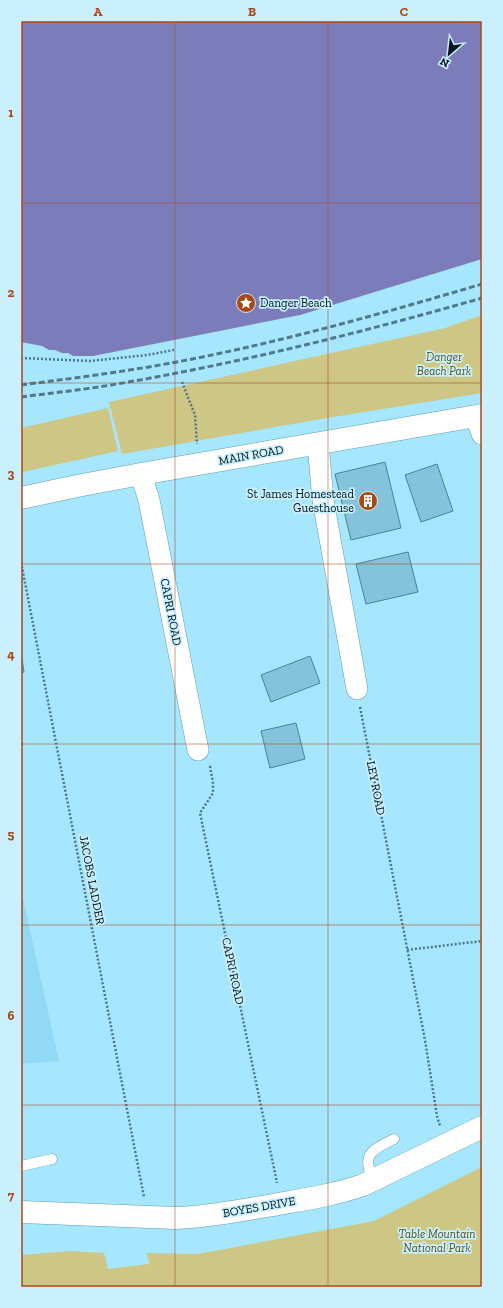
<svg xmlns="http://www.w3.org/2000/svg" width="503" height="1308" font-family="'Zilla Slab',serif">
  <rect width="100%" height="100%" fill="#a6e6fe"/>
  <path fill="#91d9f5" d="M 21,890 L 59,1061 L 21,1064 Z"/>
  <path fill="#cdc684" d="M 482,315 L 482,393 L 327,418 L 122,454 L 109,402 L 445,328 Z
    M 108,408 L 118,451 L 23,472 L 21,465 L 21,428 Z
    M 482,1167 L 482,1287 L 21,1287 L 21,1255 L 70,1251 L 104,1253 L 108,1269 L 149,1264 L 147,1253 L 198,1254 L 374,1221 Z"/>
  <path fill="#7c7cba" d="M 21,21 L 482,21 L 482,259 L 300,315 L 93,356 L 73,356 L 68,353 L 62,353 L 55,350 L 49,350 L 42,346 L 21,342 Z"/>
  <path fill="#85c3db" stroke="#458399" d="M 385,462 L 401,528 L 351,540 L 335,474 Z
    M 437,464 L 453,511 L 421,522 L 405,475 Z
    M 408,552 L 418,592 L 366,604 L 356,564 Z
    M 21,652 L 24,672 L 21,673 Z
    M 310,656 L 320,683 L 271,702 L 261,675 Z
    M 296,723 L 305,759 L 270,768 L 261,731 Z"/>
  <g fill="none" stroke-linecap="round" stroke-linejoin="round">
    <g stroke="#609db4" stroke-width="11">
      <path id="service" d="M 21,1166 L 52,1159
        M 373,1181 C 362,1153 370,1151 394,1139"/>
    </g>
    <g stroke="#609db4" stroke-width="22">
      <path id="minor" d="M 476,416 L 482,434
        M 318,444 L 323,500 L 357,689
        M 141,474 L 149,500 L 198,750"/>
    </g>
    <g stroke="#609db4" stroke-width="23">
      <path id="secondary" d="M 21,1212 L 176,1218 C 207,1217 237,1211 267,1206 C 299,1200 332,1196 363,1185 L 482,1127"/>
    </g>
    <g stroke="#609db4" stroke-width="23">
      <path id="primary" d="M 21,498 L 77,486 L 141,474 L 482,415"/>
    </g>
    <path stroke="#4e7787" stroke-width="2.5" stroke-dasharray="2 2" stroke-linecap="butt" d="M 21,358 L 90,361 L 147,355 L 174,350
      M 182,382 L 195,415 L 197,444
      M 21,562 L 144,1197
      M 360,707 L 425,1040 L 437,1116 L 440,1126
      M 210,766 L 213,783 L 213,793 L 200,813 L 277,1183
      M 407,950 L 482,941"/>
    <use href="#service" stroke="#fff" stroke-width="10"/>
    <use href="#minor" stroke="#fff" stroke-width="21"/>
    <use href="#secondary" stroke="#fff" stroke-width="22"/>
    <use href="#primary" stroke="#fff" stroke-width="22"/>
    <path stroke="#507989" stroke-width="3" stroke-dasharray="6 3" stroke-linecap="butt" d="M 21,385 C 83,377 145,369 207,356 C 299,337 391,311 482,284
      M 21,397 C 51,393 81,390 111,385 C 236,364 360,333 482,298"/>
  </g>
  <path fill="none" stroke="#ac4815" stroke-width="1" stroke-opacity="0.55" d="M 175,21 L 175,1287M 328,21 L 328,1287M 21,203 L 482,203M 21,383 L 482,383M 21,564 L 482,564M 21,744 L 482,744M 21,925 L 482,925M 21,1105 L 482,1105"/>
  <defs>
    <g id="sight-disc" transform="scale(1)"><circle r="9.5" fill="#ac4815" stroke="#caeffd"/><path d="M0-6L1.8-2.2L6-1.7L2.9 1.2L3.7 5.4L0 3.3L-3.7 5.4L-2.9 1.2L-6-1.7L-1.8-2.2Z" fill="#fff"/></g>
    <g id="building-disc" transform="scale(1)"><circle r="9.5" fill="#ac4815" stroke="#caeffd"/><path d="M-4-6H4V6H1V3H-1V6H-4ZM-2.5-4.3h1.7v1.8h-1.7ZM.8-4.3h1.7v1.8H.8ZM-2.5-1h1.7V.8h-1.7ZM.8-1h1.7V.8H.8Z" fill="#fff"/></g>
  </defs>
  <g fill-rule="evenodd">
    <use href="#sight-disc" x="246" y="303"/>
    <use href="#building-disc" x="368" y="501"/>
  </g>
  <g text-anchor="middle" stroke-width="3.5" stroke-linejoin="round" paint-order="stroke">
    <g font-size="12" fill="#00151e" stroke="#caeffd" text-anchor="start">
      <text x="260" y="307">Danger Beach</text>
      <text x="354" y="498" text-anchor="end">St James Homestead<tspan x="354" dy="14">Guesthouse</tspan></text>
    </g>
    <g font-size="12" font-style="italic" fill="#56501a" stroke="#caeffd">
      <text x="444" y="361">Danger<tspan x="444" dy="14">Beach Park</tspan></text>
      <text x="437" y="1238">Table Mountain<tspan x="437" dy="14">National Park</tspan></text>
    </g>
    <g font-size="12" fill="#00151e" stroke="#caeffd">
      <text transform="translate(251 455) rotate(-10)" y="4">MAIN ROAD</text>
      <text transform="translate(171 612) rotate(79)" y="4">CAPRI ROAD</text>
      <text transform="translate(376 788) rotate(79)" y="4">LEY ROAD</text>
      <text transform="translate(92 880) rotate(79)" y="4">JACOBS LADDER</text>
      <text transform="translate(233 971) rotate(78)" y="4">CAPRI ROAD</text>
      <text transform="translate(259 1207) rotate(-10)" y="4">BOYES DRIVE</text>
    </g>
  </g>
  <rect width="503" height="1308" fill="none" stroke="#caeffd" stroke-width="44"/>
  <g transform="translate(449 54) rotate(208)" stroke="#caeffd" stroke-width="3" paint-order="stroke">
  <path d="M0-3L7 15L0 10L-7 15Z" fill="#00151e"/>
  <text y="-6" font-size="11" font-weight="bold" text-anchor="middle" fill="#00151e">N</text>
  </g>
  <rect x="22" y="22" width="459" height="1264" fill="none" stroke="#ac4815" stroke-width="1.5"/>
  <g font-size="13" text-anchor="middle" font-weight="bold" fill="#ac4815">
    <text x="98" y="16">A</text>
    <text x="252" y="16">B</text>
    <text x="404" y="16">C</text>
    <text x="11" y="117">1</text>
    <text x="11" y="297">2</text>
    <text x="11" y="478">3</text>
    <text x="11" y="659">4</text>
    <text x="11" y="839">5</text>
    <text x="11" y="1020">6</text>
    <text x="11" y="1200">7</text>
  </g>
</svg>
